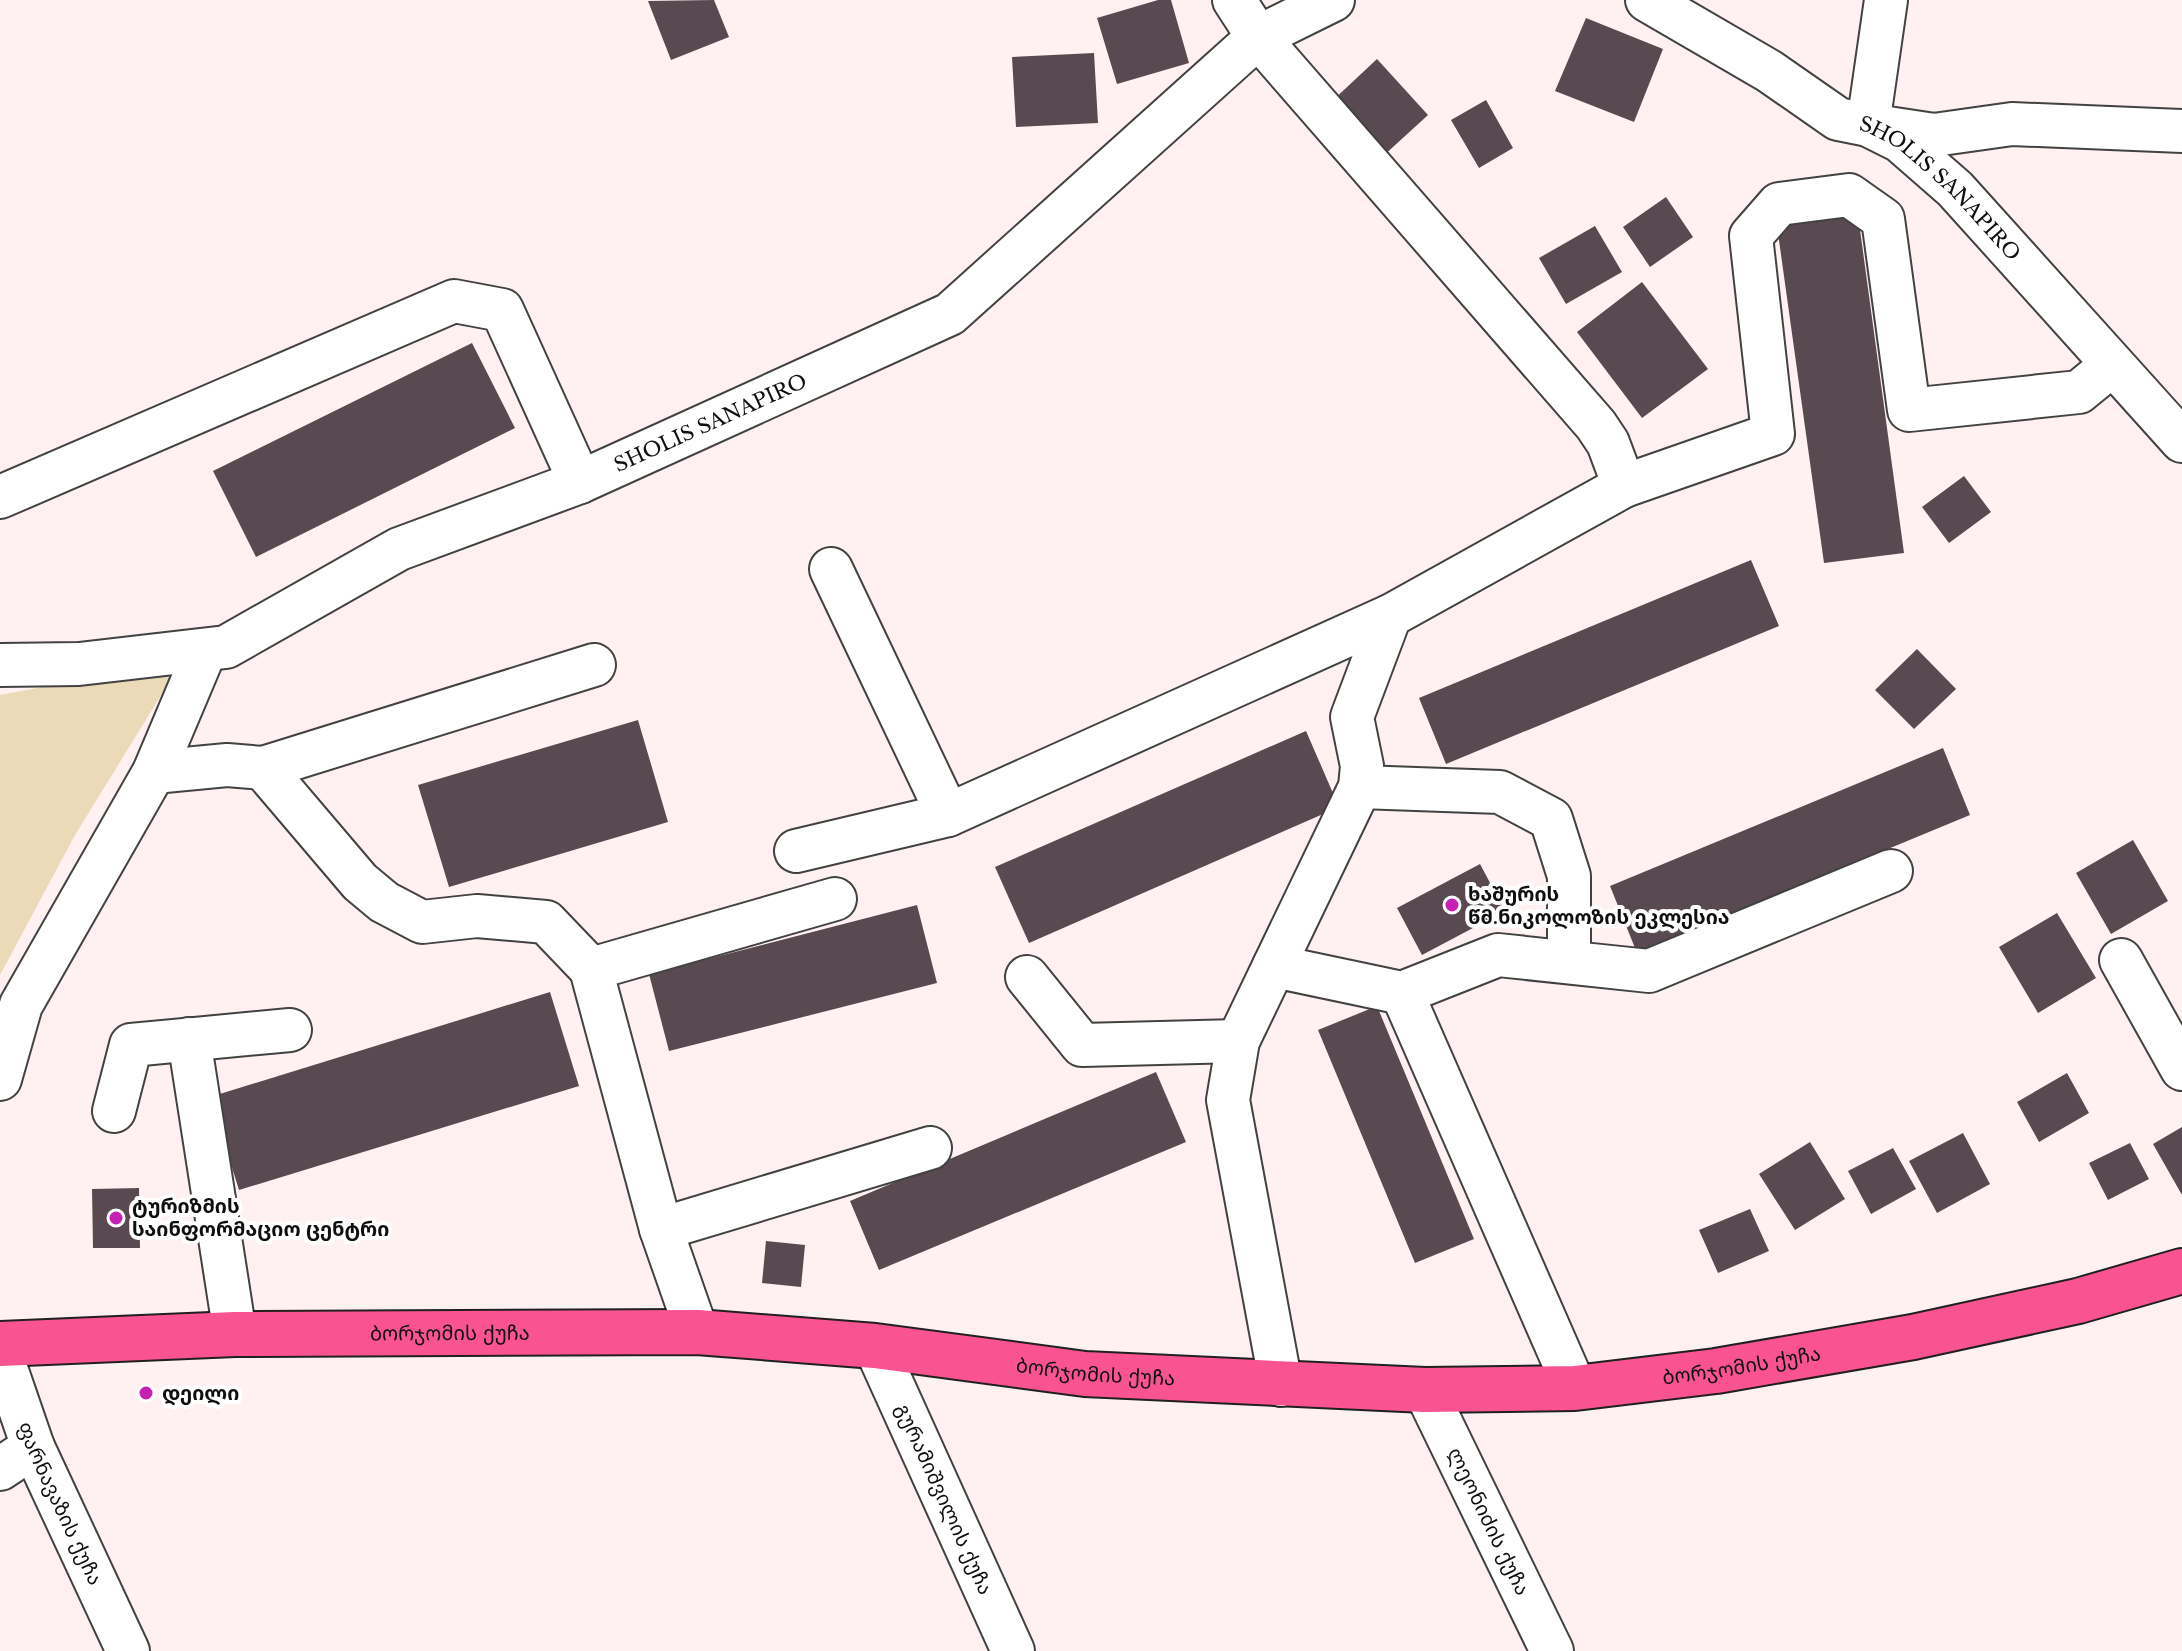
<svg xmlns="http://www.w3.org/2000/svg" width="2182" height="1651" font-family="'Libre Baskerville','Noto Sans Georgian',serif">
  <rect width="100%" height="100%" fill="#fff0f1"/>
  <path fill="#ebd9b8" d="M 182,661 L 75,835 L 0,975 L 0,695 Z"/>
  <path fill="#584a50" d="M 714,0 L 729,37 L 671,60 L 648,1 Z
    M 1158,0 L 1171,0 L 1189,63 L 1117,84 L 1097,18 Z
    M 1586,18 L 1663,49 L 1634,122 L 1555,91 Z
    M 1094,53 L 1098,123 L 1016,127 L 1012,57 Z
    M 1377,59 L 1428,115 L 1381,158 L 1330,103 Z
    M 1486,100 L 1513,148 L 1479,168 L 1451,120 Z
    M 1666,197 L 1693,237 L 1650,267 L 1623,227 Z
    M 1858,215 L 1904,553 L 1824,563 L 1777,226 Z
    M 1595,226 L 1622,272 L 1566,304 L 1539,258 Z
    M 1642,282 L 1708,369 L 1642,418 L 1577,332 Z
    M 472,343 L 515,428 L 256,557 L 213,471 Z
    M 1964,476 L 1991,512 L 1949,543 L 1922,507 Z
    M 1751,560 L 1779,626 L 1446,764 L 1419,698 Z
    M 1917,649 L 1956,689 L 1914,729 L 1875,690 Z
    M 638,720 L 668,822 L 449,887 L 418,785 Z
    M 1306,731 L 1339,807 L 1029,943 L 995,867 Z
    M 1943,748 L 1970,815 L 1637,953 L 1610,886 Z
    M 2133,840 L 2168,901 L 2111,934 L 2076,873 Z
    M 1480,864 L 1505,911 L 1422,955 L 1397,908 Z
    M 917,905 L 937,983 L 669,1051 L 649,974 Z
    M 2057,913 L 2096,978 L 2038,1013 L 1999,947 Z
    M 550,992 L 579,1086 L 239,1190 L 210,1097 Z
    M 1377,1006 L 1474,1239 L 1415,1263 L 1318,1030 Z
    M 1156,1072 L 1186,1142 L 879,1270 L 850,1201 Z
    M 2067,1073 L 2089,1113 L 2039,1142 L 2017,1102 Z
    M 2182,1127 L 2182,1195 L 2153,1144 Z
    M 1963,1133 L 1990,1184 L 1937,1213 L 1909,1161 Z
    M 1810,1142 L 1845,1199 L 1795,1230 L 1759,1174 Z
    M 2130,1143 L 2149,1179 L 2108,1200 L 2089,1163 Z
    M 1893,1148 L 1916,1189 L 1871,1214 L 1848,1171 Z
    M 139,1188 L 140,1248 L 93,1248 L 92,1189 Z
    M 1750,1209 L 1769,1251 L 1718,1273 L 1699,1230 Z
    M 766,1241 L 805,1245 L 801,1287 L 762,1283 Z"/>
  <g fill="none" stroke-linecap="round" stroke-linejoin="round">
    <g stroke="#424242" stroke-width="46">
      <g id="minor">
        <path d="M 1234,0 L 1258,37 L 1596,425 L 1608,443 L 1624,486 L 1390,616 L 1352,717 L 1362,766 L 1360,787 L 1238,1041 L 1228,1100 L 1281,1385"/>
        <path id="s1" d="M 1647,0 L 1769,71 L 1838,119 L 1868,125 L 1900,141 L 1955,189 L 2182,441"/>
        <path d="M 1886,0 L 1868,125 L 1934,135 L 2012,124 L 2182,131"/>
        <path d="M 1624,486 L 1773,434 L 1751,236 L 1779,204 L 1849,195 L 1883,219 L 1909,410 L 2079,392 L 2112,365"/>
        <path d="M 0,497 L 454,301 L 502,310 L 580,482"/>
        <path d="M 831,569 L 948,815"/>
        <path id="s2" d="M 0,665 L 79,664 L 226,647 L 399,549 L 580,482 L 950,314 L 1258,37 L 1333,0"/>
        <path d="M 263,768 L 594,665"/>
        <path d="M 154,772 L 227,765 L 263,768 L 360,882 L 384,902 L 422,922 L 477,916 L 546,922 L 591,969"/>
        <path d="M 1360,787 L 1500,792 L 1551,819 L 1569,876 L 1569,962"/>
        <path d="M 796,851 L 948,815 L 1390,616"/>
        <path d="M 2121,960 L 2182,1069"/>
        <path d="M 1274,966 L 1402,993 L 1498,955 L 1649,971 L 1891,871"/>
        <path d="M 1027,977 L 1082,1045 L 1238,1041"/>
        <path d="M 1402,993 L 1575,1388"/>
        <path d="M 189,1039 L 235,1334"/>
        <path d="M 0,1079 L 21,1005 L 154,772 L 205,651"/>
        <path d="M 114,1111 L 131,1045 L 290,1030"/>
        <path d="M 661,1229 L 930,1148"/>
        <path d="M 697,1332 L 661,1229 L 591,969 L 835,899"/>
        <path id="s3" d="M 875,1346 L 1013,1651"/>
        <path id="s4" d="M 0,1351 L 33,1447 L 128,1651"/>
        <path id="s5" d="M 1425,1390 L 1552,1651"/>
        <path d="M 0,1469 L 33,1447"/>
      </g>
    </g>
    <g stroke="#202020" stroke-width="48">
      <g id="highway">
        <path id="s6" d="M 0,1344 L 235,1334 L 697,1332 L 875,1346 L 1085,1374 L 1425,1390 L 1575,1388 L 1716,1371 L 1913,1337 L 2078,1301 L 2182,1271"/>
      </g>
    </g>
    <use href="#minor" stroke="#fff" stroke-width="42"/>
    <use href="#highway" stroke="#fa5392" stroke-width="44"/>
  </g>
  <g fill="#c520b2" stroke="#fff" stroke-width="3">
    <circle cx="1452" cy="905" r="8"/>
    <circle cx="116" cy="1218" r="8"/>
    <circle cx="146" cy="1393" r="8"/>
  </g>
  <g text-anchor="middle" stroke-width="8" stroke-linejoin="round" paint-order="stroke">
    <g font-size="20" fill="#0f0f0f" stroke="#fff">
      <text dy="7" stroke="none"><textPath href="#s1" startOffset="352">SHOLIS SANAPIRO</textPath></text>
      <text dy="7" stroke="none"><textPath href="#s2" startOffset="762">SHOLIS SANAPIRO</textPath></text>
      <text dy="7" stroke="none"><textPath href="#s6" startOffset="450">ბორჯომის ქუჩა</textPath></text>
      <text dy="7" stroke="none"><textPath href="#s6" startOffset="1746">ბორჯომის ქუჩა</textPath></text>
      <text dy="7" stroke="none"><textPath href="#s6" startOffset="1098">ბორჯომის ქუჩა</textPath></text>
      <text dy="7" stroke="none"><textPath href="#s3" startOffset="168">გურამიშვილის ქუჩა</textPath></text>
      <text dy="7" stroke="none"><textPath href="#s4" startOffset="164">ფარნავაზის ქუჩა</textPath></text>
      <text dy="7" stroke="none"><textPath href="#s5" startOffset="146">ლეონიძის ქუჩა</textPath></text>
    </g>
    <g font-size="20" font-weight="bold" fill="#0f0f0f" stroke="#fff" text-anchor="start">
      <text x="1468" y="901">ხაშურის<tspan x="1468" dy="23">წმ.ნიკოლოზის ეკლესია</tspan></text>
      <text x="132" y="1213">ტურიზმის<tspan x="132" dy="23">საინფორმაციო ცენტრი</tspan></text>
      <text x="162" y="1400">დეილი</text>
    </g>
  </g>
</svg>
